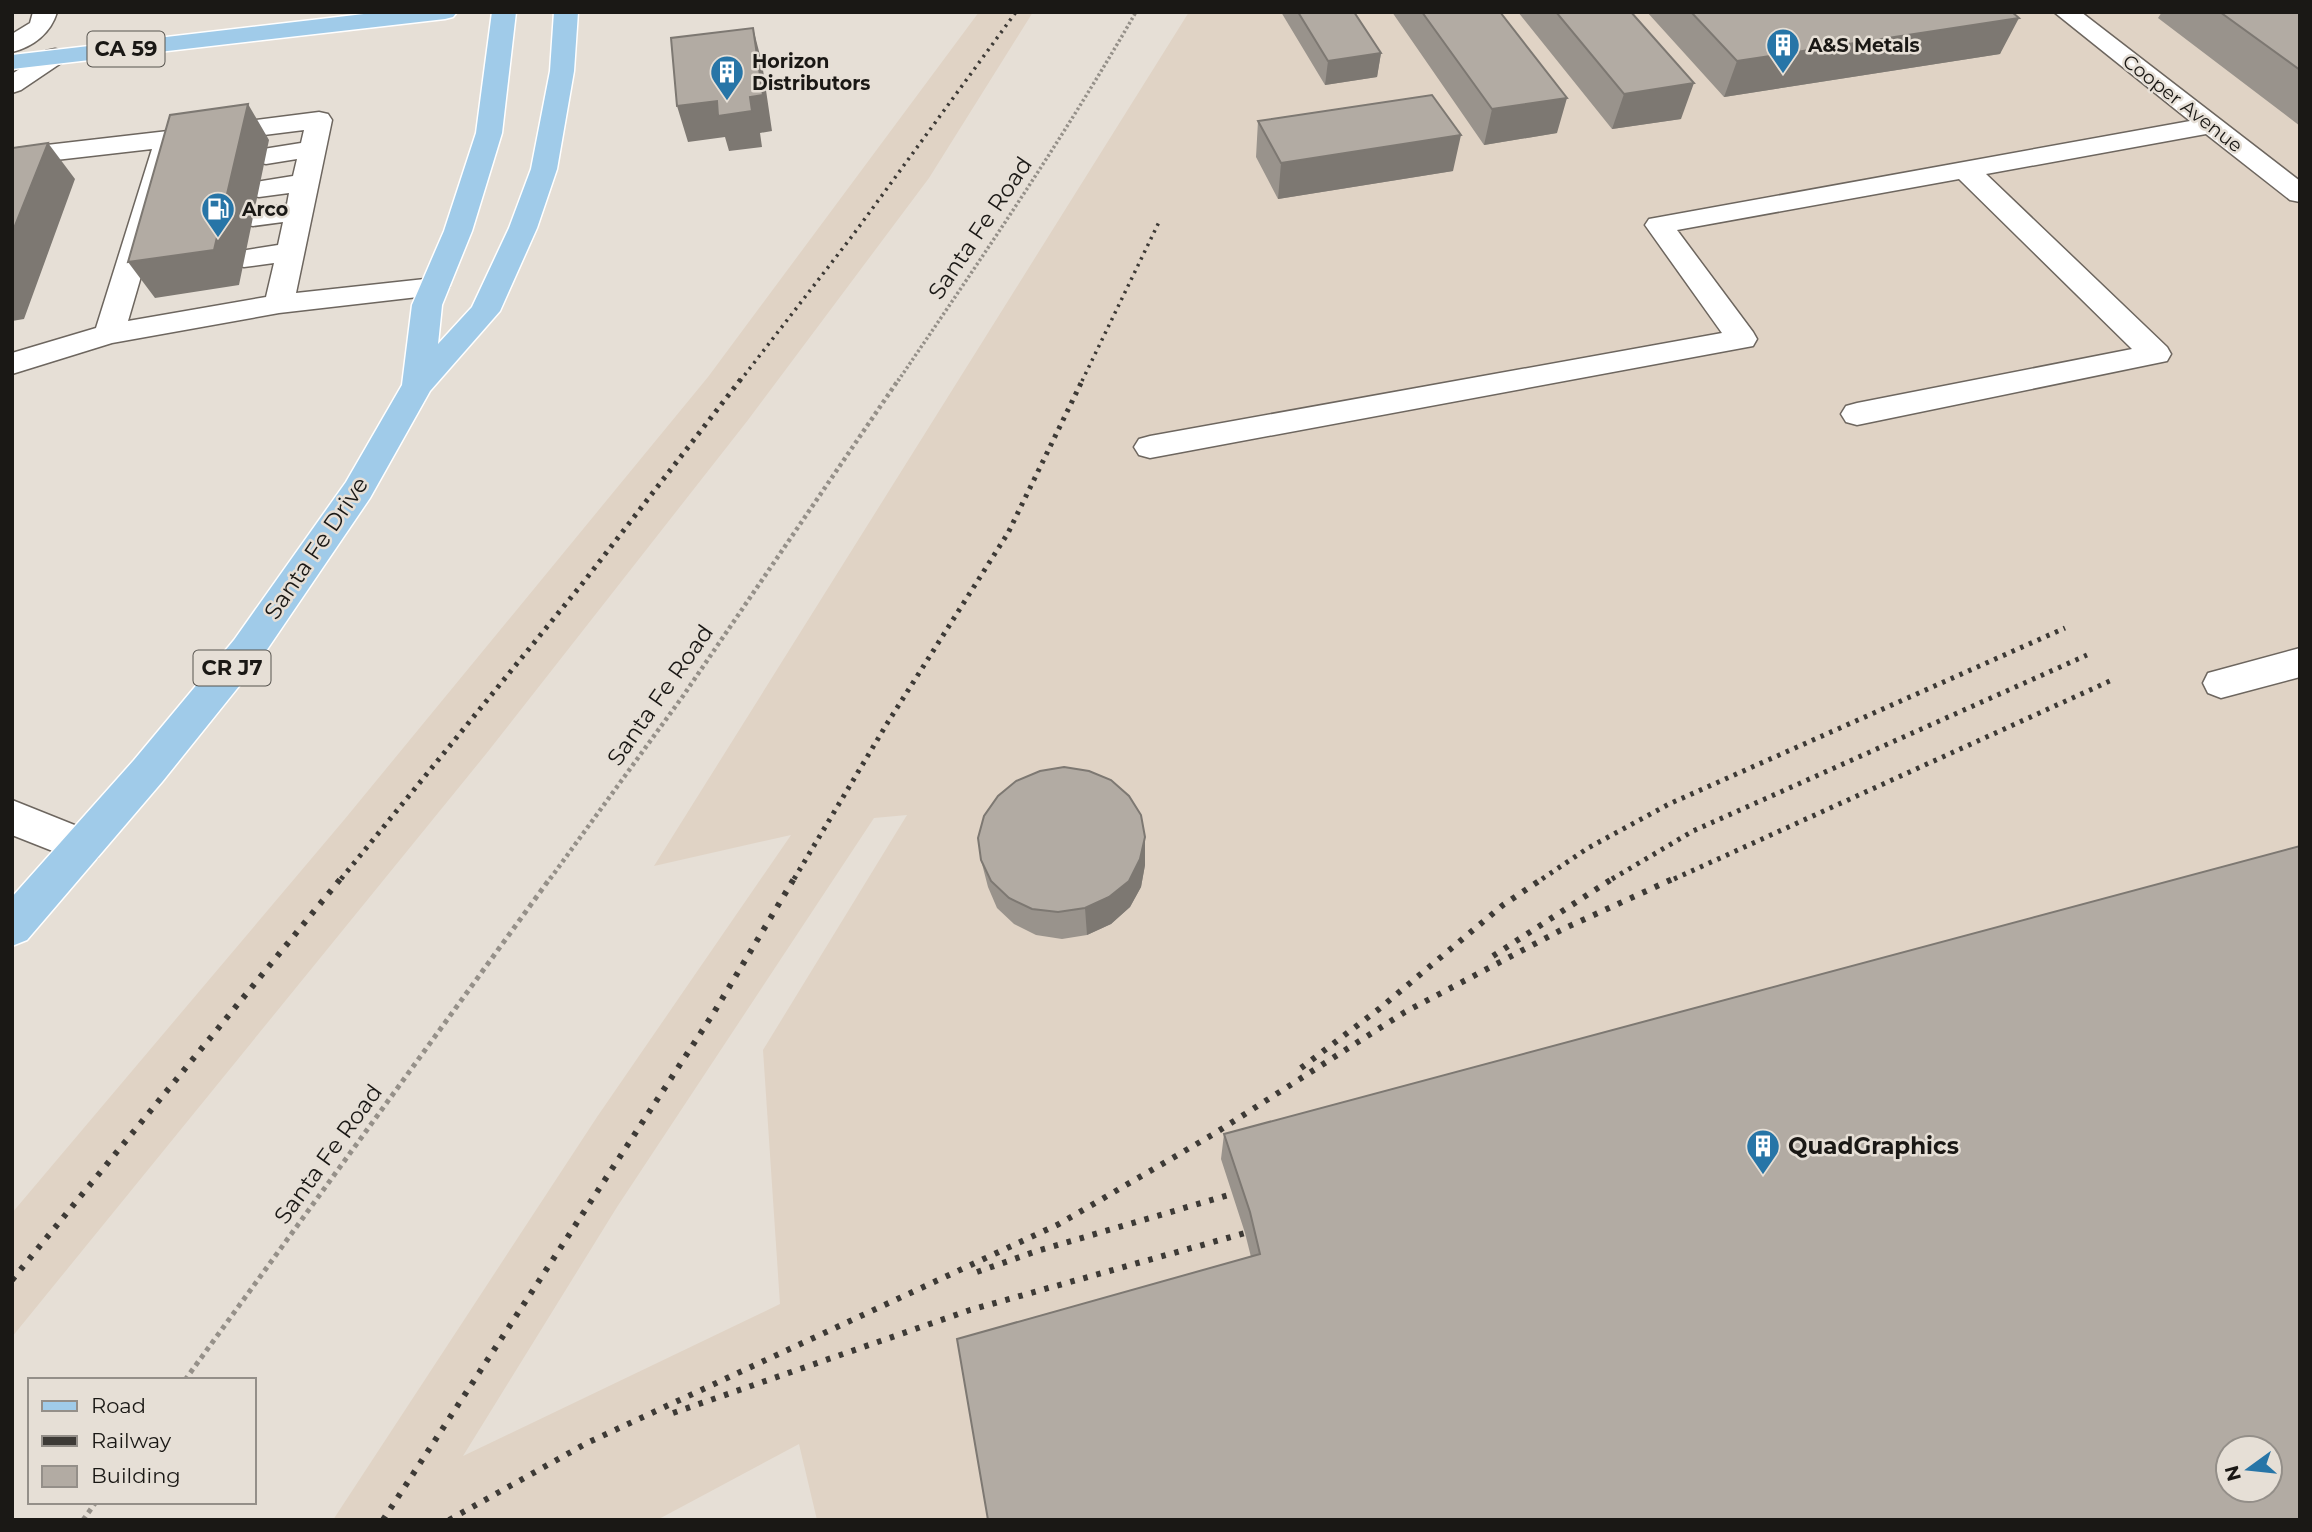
<svg xmlns="http://www.w3.org/2000/svg" width="2312" height="1532" font-family="Montserrat,sans-serif">
  <rect width="100%" height="100%" fill="#e6dfd6"/>
  <path fill="#e0d3c5" fill-rule="evenodd" d="M 979,12 L 1033,12 L 929,178 L 748,420 L 486,754 L 12,1337 L 12,1213 L 344,820 L 708,377 Z
    M 1189,12 L 2300,12 L 2300,1520 L 817,1520 L 799,1444 L 657,1520 L 333,1520 L 597,1117 L 791,835 L 654,866 ZM 907,815 L 763,1050 L 780,1304 L 463,1456 L 617,1207 L 874,818 ZM 2228,1448 L 2270,1448 L 2270,1490 L 2228,1490 Z"/>
  <g fill="none" stroke-linecap="round" stroke-linejoin="round">
    <g stroke="#6d665f" stroke-width="3">
      <path id="minor" d="M 33,12 L 57,12 C 51,33 33,47 12,52 L 12,34 L 30,23 Z
        M 2054,12 L 2081,12 L 2300,181 L 2300,202 L 2290,200 L 2206,134 L 1986,174 L 2167,347 L 2171,354 L 2167,361 L 1857,425 L 1846,422 L 1841,414 L 1846,406 L 1857,403 L 2132,349 L 1959,179 L 1677,230 L 1753,332 L 1757,339 L 1753,346 L 1150,458 L 1139,455 L 1134,447 L 1139,439 L 1150,436 L 1722,333 L 1645,225 L 1649,219 L 2190,121 Z
        M 55,49 L 64,51 L 67,56 L 64,61 L 21,90 L 12,93 L 12,74 L 46,51 Z
        M 319,112 L 328,114 L 332,120 L 296,293 L 434,278 L 444,280 L 449,287 L 444,294 L 279,313 L 112,343 L 12,374 L 12,353 L 96,328 L 152,149 L 12,165 L 12,149 L 168,131 L 177,133 L 181,139 L 128,321 L 266,297 L 274,263 L 244,267 L 234,264 L 230,258 L 234,252 L 278,245 L 283,222 L 253,226 L 243,224 L 239,218 L 243,212 L 287,204 L 289,193 L 259,197 L 249,195 L 245,189 L 249,183 L 293,176 L 297,159 L 266,164 L 257,162 L 253,156 L 257,150 L 301,143 L 304,130 L 209,142 L 200,140 L 196,134 L 200,128 L 209,126 Z
        M 2300,648 L 2300,677 L 2221,698 L 2208,693 L 2203,683 L 2208,673 Z
        M 12,800 L 97,834 L 103,846 L 97,858 L 83,863 L 12,835 Z"/>
    </g>
    <g stroke="#fff" stroke-width="3">
      <path id="major" d="M 381,12 L 457,12 L 453,17 L 445,19 L 12,69 L 12,55 Z
        M 492,12 L 516,12 L 502,133 L 472,231 L 442,305 L 438,344 L 472,307 L 509,228 L 531,169 L 550,71 L 554,12 L 578,12 L 574,71 L 557,169 L 537,228 L 500,311 L 430,391 L 370,498 L 260,660 L 162,782 L 27,940 L 12,946 L 12,897 L 134,760 L 234,640 L 346,482 L 402,385 L 412,305 L 444,231 L 476,133 Z"/>
    </g>
    <path stroke="#959089" stroke-width="3.5" stroke-dasharray="2.5 2.5" stroke-linecap="butt" d="M 898,381 C 981,259 1063,139 1136,12"/>
    <path stroke="#959089" stroke-width="4.5" stroke-dasharray="3.5 3.5" stroke-linecap="butt" d="M 550,879 L 683,696 L 899,379"/>
    <path stroke="#959089" stroke-width="5" stroke-dasharray="4.5 4.5" stroke-linecap="butt" d="M 185,1380 L 551,877
      M 83,1520 L 96,1502"/>
    <use href="#minor" fill="#fff" fill-rule="evenodd"/>
    <use href="#major" fill="#a0cbe9" fill-rule="evenodd"/>
    <path stroke="#3d3a36" stroke-width="3.5" stroke-dasharray="2.5 5" stroke-linecap="butt" d="M 740,381 L 853,235 L 1016,12
      M 1082,381 L 1160,220"/>
    <path stroke="#3d3a36" stroke-width="5" stroke-dasharray="3.5 6" stroke-linecap="butt" d="M 341,879 L 582,584 L 741,379
      M 794,879 L 888,722 L 1008,533 L 1083,379
      M 1542,879 L 1588,848 L 1669,804 L 2065,628
      M 1612,879 L 1693,831 L 2087,655
      M 1674,879 L 2112,680"/>
    <path stroke="#3d3a36" stroke-width="6" stroke-dasharray="4.5 9" stroke-linecap="butt" d="M 1493,956 L 1615,877
      M 1301,1068 L 1379,1009 L 1503,905 L 1545,877
      M 977,1272 L 1037,1251 L 1232,1194
      M 12,1280 L 342,877
      M 673,1413 L 970,1310 L 1245,1233
      M 383,1520 L 713,1014 L 795,877
      M 449,1520 L 587,1443 L 1059,1224 L 1212,1135 L 1405,1012 L 1563,929 L 1677,877"/>
  </g>
  <path fill="#99938c" d="M 1281,12 L 1354,12 L 1381,53 L 1377,77 L 1325,85 Z
    M 1392,12 L 1500,12 L 1557,133 L 1484,145 Z
    M 1518,12 L 1631,12 L 1681,119 L 1612,129 Z
    M 1647,12 L 2012,12 L 2000,54 L 1724,97 Z
    M 2162,12 L 2300,12 L 2300,126 L 2158,18 Z
    M 1258,121 L 1453,171 L 1278,199 L 1256,157 Z
    M 1145,837 L 1145,865 L 1141,887 L 1130,907 L 1111,924 L 1087,935 L 1062,939 L 1036,935 L 1014,924 L 997,908 L 988,887 L 981,860 Z
    M 1224,1134 L 2300,1520 L 1251,1257 L 1245,1233 L 1221,1159 Z"/>
  <path fill="#7d7872" d="M 2019,18 L 2000,54 L 1724,97 L 1737,61 Z
    M 753,28 L 762,63 L 772,131 L 760,133 L 762,147 L 729,151 L 725,137 L 688,142 L 677,106 L 750,97 Z
    M 1381,53 L 1377,77 L 1325,85 L 1328,61 Z
    M 1694,83 L 1681,119 L 1612,129 L 1624,94 Z
    M 1567,98 L 1557,133 L 1484,145 L 1492,109 Z
    M 248,104 L 269,140 L 239,285 L 155,298 L 128,262 Z
    M 1461,135 L 1453,171 L 1278,199 L 1281,163 Z
    M 48,143 L 75,179 L 24,319 L 12,321 L 12,233 Z
    M 1145,837 L 1145,865 L 1141,887 L 1130,907 L 1111,924 L 1087,935 L 1085,908 Z"/>
  <path fill="#b2aba3" stroke="#7d7872" stroke-width="2" fill-rule="evenodd" d="M 1298,12 L 1354,12 L 1381,53 L 1328,61 Z
    M 1422,12 L 1500,12 L 1567,98 L 1492,109 Z
    M 1556,12 L 1631,12 L 1694,83 L 1624,94 Z
    M 1691,12 L 2012,12 L 2019,18 L 1737,61 Z
    M 2220,12 L 2300,12 L 2300,70 Z
    M 753,28 L 763,95 L 750,97 L 752,111 L 718,116 L 717,101 L 677,106 L 671,38 Z
    M 1432,95 L 1461,135 L 1281,163 L 1258,121 Z
    M 248,104 L 214,250 L 128,262 L 170,115 Z
    M 48,143 L 12,233 L 12,148 Z
    M 1064,767 L 1089,771 L 1111,780 L 1129,796 L 1141,815 L 1145,837 L 1140,859 L 1129,881 L 1109,897 L 1085,908 L 1058,912 L 1032,909 L 1009,898 L 991,881 L 981,860 L 978,838 L 984,816 L 998,796 L 1016,781 L 1040,771 Z
    M 2300,846 L 2300,1520 L 988,1520 L 957,1339 L 1260,1254 L 1250,1212 L 1224,1134 ZM 2228,1448 L 2270,1448 L 2270,1490 L 2228,1490 Z"/>
  <defs>
    <g id="building-pin" transform="scale(1.75)"><path d="M0 17L-7.5 6A9.5 9.5 0 1 1 7.5 6Z" fill="#2775a7" stroke="#e6dfd6"/><path d="M-4-6H4V6H1V3H-1V6H-4ZM-2.5-4.3h1.7v1.8h-1.7ZM.8-4.3h1.7v1.8H.8ZM-2.5-1h1.7V.8h-1.7ZM.8-1h1.7V.8H.8Z" fill="#fff"/></g>
    <g id="fuel-pin" transform="scale(1.75)"><path d="M0 17L-7.5 6A9.5 9.5 0 1 1 7.5 6Z" fill="#2775a7" stroke="#e6dfd6"/><path d="M-5.5-6h7V0h2V4h1.3V-2.5L3-4.5l.8-.8L6-3V5H2.5V1h-1V6h-7ZM-4.2-4.7v3.2H.2V-4.7Z" fill="#fff"/></g>
  </defs>
  <g fill-rule="evenodd">
    <use href="#building-pin" x="1783" y="45"/>
    <use href="#building-pin" x="727" y="72"/>
    <use href="#fuel-pin" x="218" y="209"/>
    <use href="#building-pin" x="1763" y="1146"/>
  </g>
  <g text-anchor="middle" stroke-width="5" stroke-linejoin="round" paint-order="stroke">
    <g font-size="19" font-weight="bold" fill="#1a1815" stroke="#e6dfd6" text-anchor="start">
      <text x="1808" y="52">A&amp;S Metals</text>
      <text x="752" y="68">Horizon<tspan x="752" dy="22">Distributors</tspan></text>
      <text x="242" y="216">Arco</text>
    </g>
    <g font-size="19" fill="#1a1815" stroke="#e6dfd6">
      <text transform="translate(2183 103) rotate(38)" y="7">Cooper Avenue</text>
    </g>
    <g fill="#e6dfd6" stroke="#57544f" stroke-width="2">
      <rect x="87.5" y="31.5" width="77" height="35" rx="5"/>
      <rect x="193.5" y="650.5" width="77" height="35" rx="5"/>
    </g>
    <g font-size="21" font-weight="bold" fill="#1a1815">
      <text x="126" y="56">CA 59</text>
      <text x="232" y="675">CR J7</text>
    </g>
    <g font-size="23" fill="#1a1815" stroke="#e6dfd6">
      <text transform="translate(980 228) rotate(-56)" y="8">Santa Fe Road</text>
      <text transform="translate(316 548) rotate(-56)" y="8">Santa Fe Drive</text>
      <text transform="translate(660 695) rotate(-55)" y="8">Santa Fe Road</text>
      <text transform="translate(328 1154) rotate(-54)" y="8">Santa Fe Road</text>
    </g>
    <g font-size="23" font-weight="bold" fill="#1a1815" stroke="#e6dfd6" text-anchor="start">
      <text x="1788" y="1154">QuadGraphics</text>
    </g>
  </g>
  <rect width="2312" height="1532" fill="none" stroke="#1a1815" stroke-width="28"/>
  <rect x="28" y="1378" width="228" height="126" fill="#e6dfd6" stroke="#948f89" stroke-width="2"/>
  <rect x="42" y="1401" width="35" height="10" fill="#a0cbe9" stroke="#948f89" stroke-width="2"/>
  <text x="91" y="1413" font-size="21" fill="#1a1815">Road</text>
  <rect x="42" y="1436" width="35" height="10" fill="#3d3a36" stroke="#948f89" stroke-width="2"/>
  <text x="91" y="1448" font-size="21" fill="#1a1815">Railway</text>
  <rect x="42" y="1466" width="35" height="21" fill="#b2aba3" stroke="#948f89" stroke-width="2"/>
  <text x="91" y="1483" font-size="21" fill="#1a1815">Building</text>
  <g transform="translate(2249 1469) rotate(255)"><circle r="33" fill="#e6dfd6" stroke="#948f89" stroke-width="2"/>
  <path d="M0-5L12 26L0 18L-12 26Z" fill="#2775a7"/>
  <text y="-10" font-size="19" font-weight="bold" text-anchor="middle" fill="#1a1815">N</text>
  </g>
</svg>
